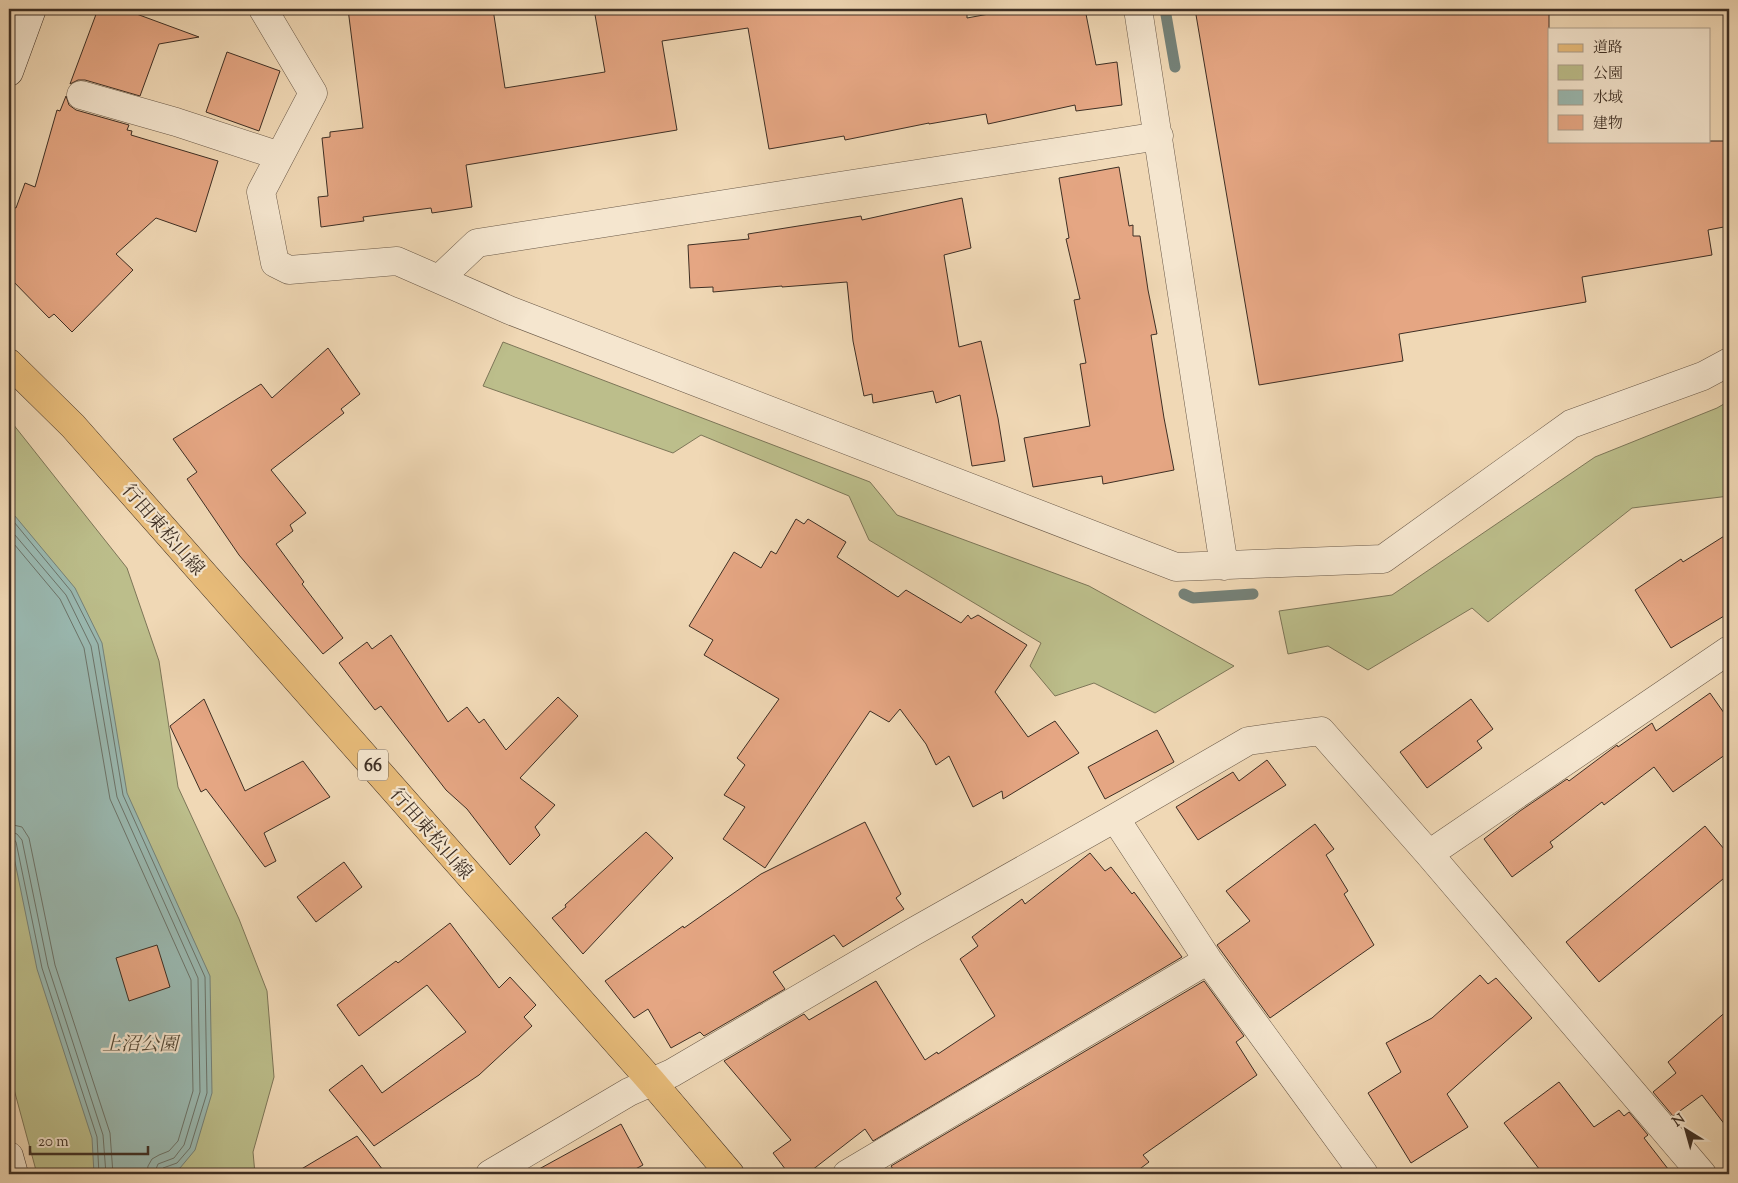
<svg xmlns="http://www.w3.org/2000/svg" width="1738" height="1183" font-family="'Sorts Mill Goudy','Noto Serif JP',serif">
  <rect width="100%" height="100%" fill="#f0d8b5"/>
  <filter id="stains"><feTurbulence type="fractalNoise" baseFrequency=".004" numOctaves="4"/><feColorMatrix values="0 0 0 0 .2 0 0 0 0 .09 0 0 0 0 .02 0 0 0 .5 -.17"/></filter>
  <radialGradient id="worn" r=".72"><stop offset=".6" stop-color="#630" stop-opacity="0"/><stop offset="1" stop-color="#630" stop-opacity=".3"/></radialGradient>
  <path fill="#bcbe8b" stroke="#7d7658" d="M 503,342 L 870,482 L 897,515 L 1089,586 L 1234,666 L 1155,713 L 1094,683 L 1055,696 L 1030,666 L 1041,643 L 869,540 L 849,496 L 701,435 L 673,453 L 483,386 Z
    M 1729,401 L 1729,496 L 1632,508 L 1488,622 L 1472,608 L 1368,670 L 1328,646 L 1288,654 L 1279,611 L 1392,595 L 1595,457 L 1717,408 Z
    M 9,419 L 127,568 L 159,661 L 178,787 L 239,919 L 267,991 L 274,1077 L 253,1152 L 255,1174 L 37,1174 L 9,1071 Z"/>
  <path fill="#9ab9b1" stroke="#758279" d="M 15,516 L 75,588 L 102,643 L 127,793 L 210,976 L 212,1093 L 195,1150 L 180,1168 L 158,1174 L 94,1174 L 92,1138 L 37,969 L 9,833 L 9,517 Z"/>
  <g fill="none" stroke-linecap="round" stroke-linejoin="round">
    <path stroke="#6c746a" stroke-width="1" d="M 9,521 L 14,522 L 71,591 L 98,644 L 123,795 L 205,977 L 207,1093 L 190,1148 L 177,1163 L 163,1168 L 161,1174
      M 9,528 L 66,595 L 91,646 L 117,797 L 198,978 L 200,1092 L 184,1145 L 174,1158 L 158,1164 L 154,1174
      M 9,538 L 60,599 L 84,648 L 110,799 L 191,980 L 193,1091 L 178,1141 L 169,1151 L 159,1155 L 152,1159 L 148,1166 L 147,1174
      M 9,824 L 22,827 L 29,838 L 55,965 L 110,1133 L 113,1174
      M 9,831 L 17,834 L 22,840 L 48,966 L 103,1135 L 106,1174
      M 9,838 L 13,838 L 16,842 L 42,968 L 97,1137 L 99,1174"/>
    <path stroke="#758279" stroke-width="11" d="M 1165,9 L 1175,67
      M 1184,594 L 1193,598 L 1253,594"/>
  </g>
  <path fill="#e5a683" stroke="#3e2f24" d="M 98,9 L 123,9 L 199,37 L 159,44 L 140,96 L 85,80 L 78,80 L 70,84 Z
    M 348,9 L 493,9 L 505,88 L 605,72 L 594,9 L 967,9 L 967,18 L 1016,9 L 1085,9 L 1096,65 L 1117,62 L 1122,105 L 1076,111 L 1075,105 L 988,124 L 986,114 L 929,124 L 929,123 L 845,140 L 844,136 L 769,149 L 748,28 L 662,41 L 677,130 L 466,165 L 472,207 L 432,213 L 431,208 L 363,217 L 364,221 L 321,227 L 318,197 L 328,196 L 322,138 L 330,137 L 330,132 L 363,128 Z
    M 1195,9 L 1549,9 L 1549,141 L 1729,141 L 1729,226 L 1708,230 L 1712,255 L 1582,277 L 1586,302 L 1399,334 L 1403,361 L 1259,385 Z
    M 227,52 L 280,71 L 259,131 L 206,112 Z
    M 66,96 L 69,105 L 76,110 L 129,125 L 127,130 L 132,131 L 131,135 L 218,161 L 196,232 L 156,218 L 116,254 L 133,270 L 72,332 L 54,314 L 49,318 L 9,277 L 9,206 L 16,208 L 25,183 L 35,187 L 57,110 L 60,111 Z
    M 1119,167 L 1129,226 L 1133,225 L 1133,236 L 1140,236 L 1148,290 L 1157,334 L 1151,335 L 1164,418 L 1174,470 L 1103,484 L 1102,476 L 1033,487 L 1024,438 L 1090,426 L 1080,364 L 1086,363 L 1074,300 L 1080,299 L 1066,239 L 1069,238 L 1059,178 Z
    M 962,198 L 971,248 L 944,255 L 959,347 L 981,341 L 998,418 L 1005,461 L 972,466 L 960,395 L 936,403 L 933,391 L 873,403 L 872,394 L 864,396 L 853,341 L 847,282 L 782,287 L 782,286 L 713,292 L 713,287 L 690,288 L 688,245 L 749,239 L 748,234 L 861,216 L 862,220 Z
    M 328,348 L 360,394 L 341,409 L 344,413 L 271,470 L 306,513 L 290,525 L 293,531 L 276,544 L 304,582 L 302,584 L 343,638 L 323,654 L 239,555 L 187,479 L 197,472 L 173,439 L 261,384 L 272,398 Z
    M 796,519 L 804,524 L 808,519 L 846,542 L 837,557 L 898,597 L 906,590 L 961,623 L 968,615 L 971,619 L 978,615 L 1027,645 L 995,692 L 1028,737 L 1055,721 L 1079,753 L 1003,799 L 1002,791 L 973,807 L 949,756 L 936,765 L 926,744 L 900,709 L 889,722 L 870,711 L 765,868 L 723,839 L 745,807 L 724,795 L 745,765 L 737,758 L 779,699 L 704,655 L 713,640 L 689,626 L 734,552 L 761,568 L 771,551 L 776,554 Z
    M 1729,533 L 1729,613 L 1671,648 L 1635,590 L 1681,559 L 1683,562 Z
    M 391,635 L 448,722 L 467,707 L 479,723 L 484,719 L 506,750 L 558,697 L 578,716 L 520,778 L 555,805 L 535,827 L 540,835 L 510,865 L 467,809 L 446,790 L 381,706 L 375,710 L 339,663 L 367,642 L 372,649 Z
    M 1710,693 L 1729,720 L 1729,752 L 1673,792 L 1654,767 L 1604,805 L 1602,802 L 1553,840 L 1550,842 L 1553,847 L 1512,877 L 1484,839 L 1520,811 L 1567,779 L 1569,781 L 1617,745 L 1618,747 L 1652,723 L 1656,731 Z
    M 204,699 L 245,791 L 303,761 L 330,797 L 264,833 L 276,861 L 265,867 L 206,789 L 201,792 L 170,726 Z
    M 1471,699 L 1493,729 L 1477,741 L 1482,748 L 1427,788 L 1400,752 Z
    M 1157,730 L 1174,762 L 1105,799 L 1088,767 Z
    M 1267,760 L 1286,785 L 1198,840 L 1176,807 L 1233,772 L 1239,781 Z
    M 865,822 L 901,894 L 896,898 L 904,909 L 843,947 L 834,935 L 773,972 L 785,989 L 704,1036 L 700,1032 L 671,1048 L 648,1009 L 634,1018 L 605,981 L 683,926 L 684,928 L 761,874 Z
    M 1315,824 L 1334,849 L 1326,855 L 1348,891 L 1344,894 L 1374,945 L 1270,1018 L 1217,945 L 1250,921 L 1226,891 Z
    M 1705,826 L 1729,855 L 1729,874 L 1599,982 L 1566,942 Z
    M 646,832 L 673,858 L 583,954 L 552,918 L 566,907 L 565,905 Z
    M 1090,853 L 1105,871 L 1111,867 L 1132,894 L 1134,892 L 1182,957 L 873,1141 L 865,1129 L 807,1174 L 789,1174 L 773,1153 L 791,1140 L 724,1061 L 804,1014 L 809,1020 L 876,981 L 925,1060 L 937,1052 L 938,1054 L 995,1016 L 960,959 L 978,946 L 972,937 L 1022,899 L 1025,904 Z
    M 344,862 L 362,887 L 316,922 L 297,897 Z
    M 450,923 L 499,988 L 510,977 L 536,1005 L 524,1017 L 532,1026 L 479,1075 L 374,1146 L 329,1090 L 362,1065 L 382,1093 L 466,1032 L 427,985 L 359,1036 L 337,1005 L 396,961 L 398,963 Z
    M 157,945 L 170,987 L 129,1001 L 116,958 Z
    M 1480,975 L 1488,984 L 1496,978 L 1532,1018 L 1447,1094 L 1468,1127 L 1411,1163 L 1368,1093 L 1401,1072 L 1386,1043 L 1432,1018 Z
    M 1204,981 L 1244,1036 L 1236,1042 L 1257,1075 L 1143,1155 L 1149,1162 L 1133,1174 L 896,1174 L 891,1166 Z
    M 1729,1009 L 1729,1130 L 1702,1095 L 1673,1116 L 1653,1092 L 1676,1073 L 1668,1062 Z
    M 1559,1082 L 1594,1127 L 1619,1110 L 1624,1116 L 1629,1112 L 1648,1135 L 1644,1138 L 1672,1174 L 1543,1174 L 1504,1123 Z
    M 621,1124 L 643,1165 L 626,1174 L 530,1174 Z
    M 357,1136 L 386,1174 L 293,1174 Z"/>
  <g fill="none" stroke-linecap="round" stroke-linejoin="round">
    <g stroke="#6a5948" stroke-width="29">
      <path id="street" d="M 263,9 L 313,93 L 261,192 L 275,263 L 289,270 L 397,261 L 509,310 L 1176,567 L 1383,559 L 1571,424 L 1703,376 L 1729,362
        M 1138,9 L 1224,566
        M 81,95 L 176,122 L 280,156
        M 439,279 L 477,243 L 1159,136
        M 1115,818 L 1208,960 L 1364,1174
        M 1429,854 L 1729,650
        M 490,1174 L 629,1092 L 672,1073 L 913,932 L 1115,818 L 1248,741 L 1321,731 L 1429,854 L 1702,1174
        M 847,1174 L 1208,960"/>
    </g>
    <g stroke="#3e2f24" stroke-width="29">
      <path id="secondary" d="M 9,72 L 32,9
        M 9,1156 L 14,1174"/>
    </g>
    <g stroke="#3e2f24" stroke-width="29">
      <path id="primary" d="M 9,363 L 73,426 L 652,1082 L 730,1174"/>
    </g>
    <use href="#street" stroke="#f5e6cf" stroke-width="28"/>
    <use href="#secondary" stroke="#f5e6cf" stroke-width="28"/>
    <use href="#primary" stroke="#e8bc7a" stroke-width="28"/>
  </g>
  <g text-anchor="middle" stroke-width="4.5" stroke-linejoin="round" paint-order="stroke">
    <rect fill="#f5e6cf" stroke="#756657" stroke-width="1" x="358" y="749.5" width="30" height="31" rx="4"/>
    <g font-size="18" font-weight="bold" fill="#3e2f24">
      <text x="373" y="771">66</text>
    </g>
    <g font-size="19" fill="#3e2f24" stroke="#f5e6cf">
      <text transform="translate(164 529) rotate(49)" y="7">行田東松山線</text>
      <text transform="translate(432 833) rotate(49)" y="7">行田東松山線</text>
    </g>
    <g font-size="19" font-style="italic" fill="#574c39" stroke="#f5e6cf">
      <text x="140" y="1050">上沼公園</text>
    </g>
  </g>
  <rect width="1738" height="1183" fill="none" stroke="#f0d8b5" stroke-width="30"/>
  <rect x="10" y="10" width="1718" height="1163" fill="none" stroke="#3e2f24" stroke-width="2.5"/>
  <rect x="15" y="15" width="1708" height="1153" fill="none" stroke="#3e2f24"/>
  <rect x="1548" y="28" width="162" height="115" fill="#f5e6cf" stroke="#ac9d8b"/>
  <rect x="1558" y="44" width="25" height="8" fill="#e8bc7a" stroke="#ac9d8b"/>
  <text x="1593" y="52" font-size="15" fill="#3e2f24">道路</text>
  <rect x="1558" y="65" width="25" height="15" fill="#bcbe8b" stroke="#ac9d8b"/>
  <text x="1593" y="78" font-size="15" fill="#3e2f24">公園</text>
  <rect x="1558" y="90" width="25" height="15" fill="#9ab9b1" stroke="#ac9d8b"/>
  <text x="1593" y="102" font-size="15" fill="#3e2f24">水域</text>
  <rect x="1558" y="115" width="25" height="15" fill="#e5a683" stroke="#ac9d8b"/>
  <text x="1593" y="128" font-size="15" fill="#3e2f24">建物</text>
  <g transform="translate(1686 1130) rotate(323)" stroke="#f5e6cf" stroke-width="4" paint-order="stroke">
  <path d="M0-4L9 19L0 12L-9 19Z" fill="#3e2f24"/>
  <text y="-8" font-size="14" font-weight="bold" text-anchor="middle" fill="#3e2f24">N</text>
  </g>
  <path d="M30 1146v8h118v-8" fill="none" stroke="#3e2f24" stroke-width="2.5"/>
  <text x="38" y="1146" font-size="15" fill="#3e2f24" stroke="#f5e6cf" stroke-width="4" paint-order="stroke">20 m</text>
  <rect width="100%" height="100%" filter="url(#stains)"/>
  <rect width="100%" height="100%" fill="url(#worn)"/>
</svg>
